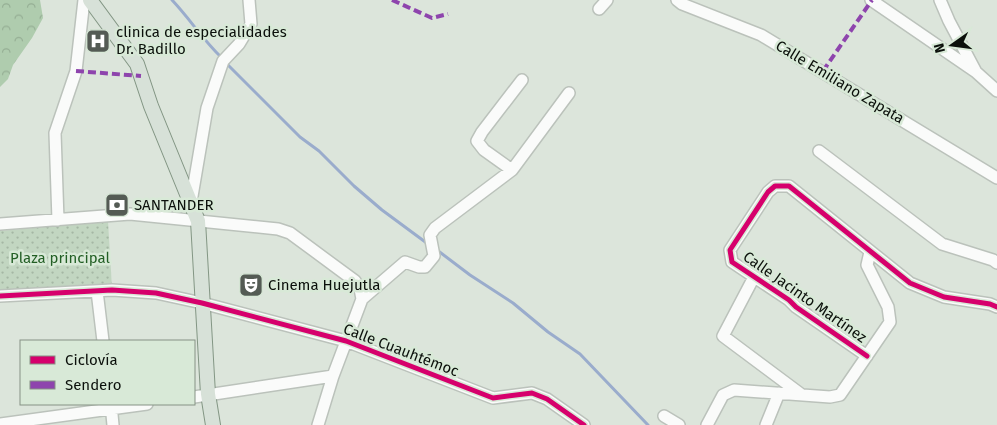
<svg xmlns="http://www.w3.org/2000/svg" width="997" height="425" font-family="'Fira Sans',sans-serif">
  <defs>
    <pattern id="grass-dots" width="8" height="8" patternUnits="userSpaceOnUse" patternTransform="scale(1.25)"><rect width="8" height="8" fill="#c2d6c1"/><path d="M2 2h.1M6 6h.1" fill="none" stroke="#a5b7a4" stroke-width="1.8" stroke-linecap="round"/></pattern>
    <pattern id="forest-crowns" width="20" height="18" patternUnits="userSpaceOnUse" patternTransform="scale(1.25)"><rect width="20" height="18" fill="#afccae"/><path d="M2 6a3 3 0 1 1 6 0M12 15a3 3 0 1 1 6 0" fill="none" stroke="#95ae94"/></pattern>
  </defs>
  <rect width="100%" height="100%" fill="#dce5db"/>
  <path fill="url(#grass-dots)" d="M 108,221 L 112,288 L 0,293 L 0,231 Z"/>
  <path fill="url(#forest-crowns)" d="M 0,0 L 40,0 L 43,18 L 32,38 L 13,65 L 8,79 L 0,87 Z"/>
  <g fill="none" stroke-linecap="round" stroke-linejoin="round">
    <path stroke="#9aaccc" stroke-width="3" d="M 172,0 C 190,19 203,40 222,58
      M 226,63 L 300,137 L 319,151 L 354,186 L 382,210 L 428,244
      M 437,250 L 470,275 L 513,303 L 548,332 L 580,354 L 648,425"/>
    <g stroke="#bbc2bb" stroke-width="14">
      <path id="minor" d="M 677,0 L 682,4 L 761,35 L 997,178
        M 871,0 L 976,72
        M 940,0 L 949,21 L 976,72 L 997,91
        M 599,9 L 607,0
        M 819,151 L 942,244 L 993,260 L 997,263
        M 512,170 L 484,150 L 477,141 L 482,132 L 522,80
        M 191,202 L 207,108 L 223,61 L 239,44 L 251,24 L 249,0
        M 58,220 L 55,133 L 76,71 L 84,0
        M 0,224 L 130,214 L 278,229 L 290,233 L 355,281 L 360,289 L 362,299 L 333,376 L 318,425
        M 754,277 L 723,336 L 802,395
        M 97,291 L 103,341
        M 0,296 L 112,290 L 156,293 L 202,303 L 346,341 L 493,398 L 532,393 L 547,399 L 584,425
        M 362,299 L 405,262 L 419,267 L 425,267 L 434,256 L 430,235 L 435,228 L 512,170 L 569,93
        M 867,356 L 796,307 L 789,300 L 732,262 L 730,250 L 768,192 L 775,186 L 789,186 L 910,283 L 944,297 L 990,304 L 997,307
        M 194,397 L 333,376
        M 111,404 L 113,425
        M 664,416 L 679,425
        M 0,424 L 147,404
        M 707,425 L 723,395 L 734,390 L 830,397 L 840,395 L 890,322 L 888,307 L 867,265 L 870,252
        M 766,425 L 779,393"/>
    </g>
    <g stroke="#839684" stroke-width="16">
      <path id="major" d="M 90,0 L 137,64 L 151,106 L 198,221 L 208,394 L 213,425"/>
    </g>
    <use href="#minor" stroke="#fafbfa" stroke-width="11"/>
    <use href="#major" stroke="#d7e1d8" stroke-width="14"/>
    <path stroke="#8e44ad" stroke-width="4" stroke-dasharray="8 4" stroke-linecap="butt" d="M 392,0 L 432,18 L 448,14
      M 76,71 L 141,76
      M 823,71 L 872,0"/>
    <g stroke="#d8e9d7" stroke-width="8">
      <path id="cycleway" d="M 0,296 L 112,290 L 156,293 L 202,303 L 346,341 L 493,398 L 532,393 L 547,399 L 584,425
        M 867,356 L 796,307 L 789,300 L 732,262 L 730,250 L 768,192 L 775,186 L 789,186 L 910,283 L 944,297 L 990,304 L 997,307"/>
    </g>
    <use href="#cycleway" stroke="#d6006c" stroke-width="5"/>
  </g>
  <defs>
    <g id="hospital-square" transform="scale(1.25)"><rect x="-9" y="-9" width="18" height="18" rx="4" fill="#545b54" stroke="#d8e9d7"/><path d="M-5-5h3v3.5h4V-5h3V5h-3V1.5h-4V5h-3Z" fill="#fff"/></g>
    <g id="bank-square" transform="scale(1.25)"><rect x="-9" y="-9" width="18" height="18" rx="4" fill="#545b54" stroke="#d8e9d7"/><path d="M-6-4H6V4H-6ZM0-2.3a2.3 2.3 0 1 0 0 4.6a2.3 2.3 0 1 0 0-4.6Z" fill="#fff"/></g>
    <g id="theatre-square" transform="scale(1.25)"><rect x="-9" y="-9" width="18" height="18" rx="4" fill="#545b54" stroke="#d8e9d7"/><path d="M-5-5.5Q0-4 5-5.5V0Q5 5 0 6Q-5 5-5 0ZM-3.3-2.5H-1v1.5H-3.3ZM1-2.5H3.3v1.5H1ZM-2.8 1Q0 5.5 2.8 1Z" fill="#fff"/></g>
  </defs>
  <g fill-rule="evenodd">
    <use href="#hospital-square" x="98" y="41"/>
    <use href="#bank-square" x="117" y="205"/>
    <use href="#theatre-square" x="251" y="285"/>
  </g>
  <g text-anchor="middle" stroke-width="5" stroke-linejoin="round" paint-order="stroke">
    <g font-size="15" fill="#0b100b" stroke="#d8e9d7" text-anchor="start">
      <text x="116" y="37">clinica de especialidades<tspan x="116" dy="17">Dr. Badillo</tspan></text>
      <text x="134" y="210">SANTANDER</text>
      <text x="268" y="290">Cinema Huejutla</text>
    </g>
    <g font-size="15" fill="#0b100b" stroke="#d8e9d7">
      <text transform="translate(840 82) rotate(31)" y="5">Calle Emiliano Zapata</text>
      <text transform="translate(805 297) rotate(35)" y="5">Calle Jacinto Martínez</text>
      <text transform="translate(401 350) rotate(21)" y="5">Calle Cuauhtémoc</text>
    </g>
    <g font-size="15" fill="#235f25" stroke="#d8e9d7">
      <text x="60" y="263">Plaza principal</text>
    </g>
  </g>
  <rect x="20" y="340" width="175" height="65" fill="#d8e9d7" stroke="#869285"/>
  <rect x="30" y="356" width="25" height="8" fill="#d6006c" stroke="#869285"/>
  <text x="65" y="365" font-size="15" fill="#0b100b">Ciclovía</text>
  <rect x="30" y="381" width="25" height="8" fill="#8e44ad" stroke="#869285"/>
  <text x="65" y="390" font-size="15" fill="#0b100b">Sendero</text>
  <g transform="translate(952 45) rotate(256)" stroke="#d8e9d7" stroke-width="4" paint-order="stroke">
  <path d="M0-4L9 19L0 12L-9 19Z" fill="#0b100b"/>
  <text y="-8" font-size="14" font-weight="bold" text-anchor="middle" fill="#0b100b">N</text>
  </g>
</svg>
